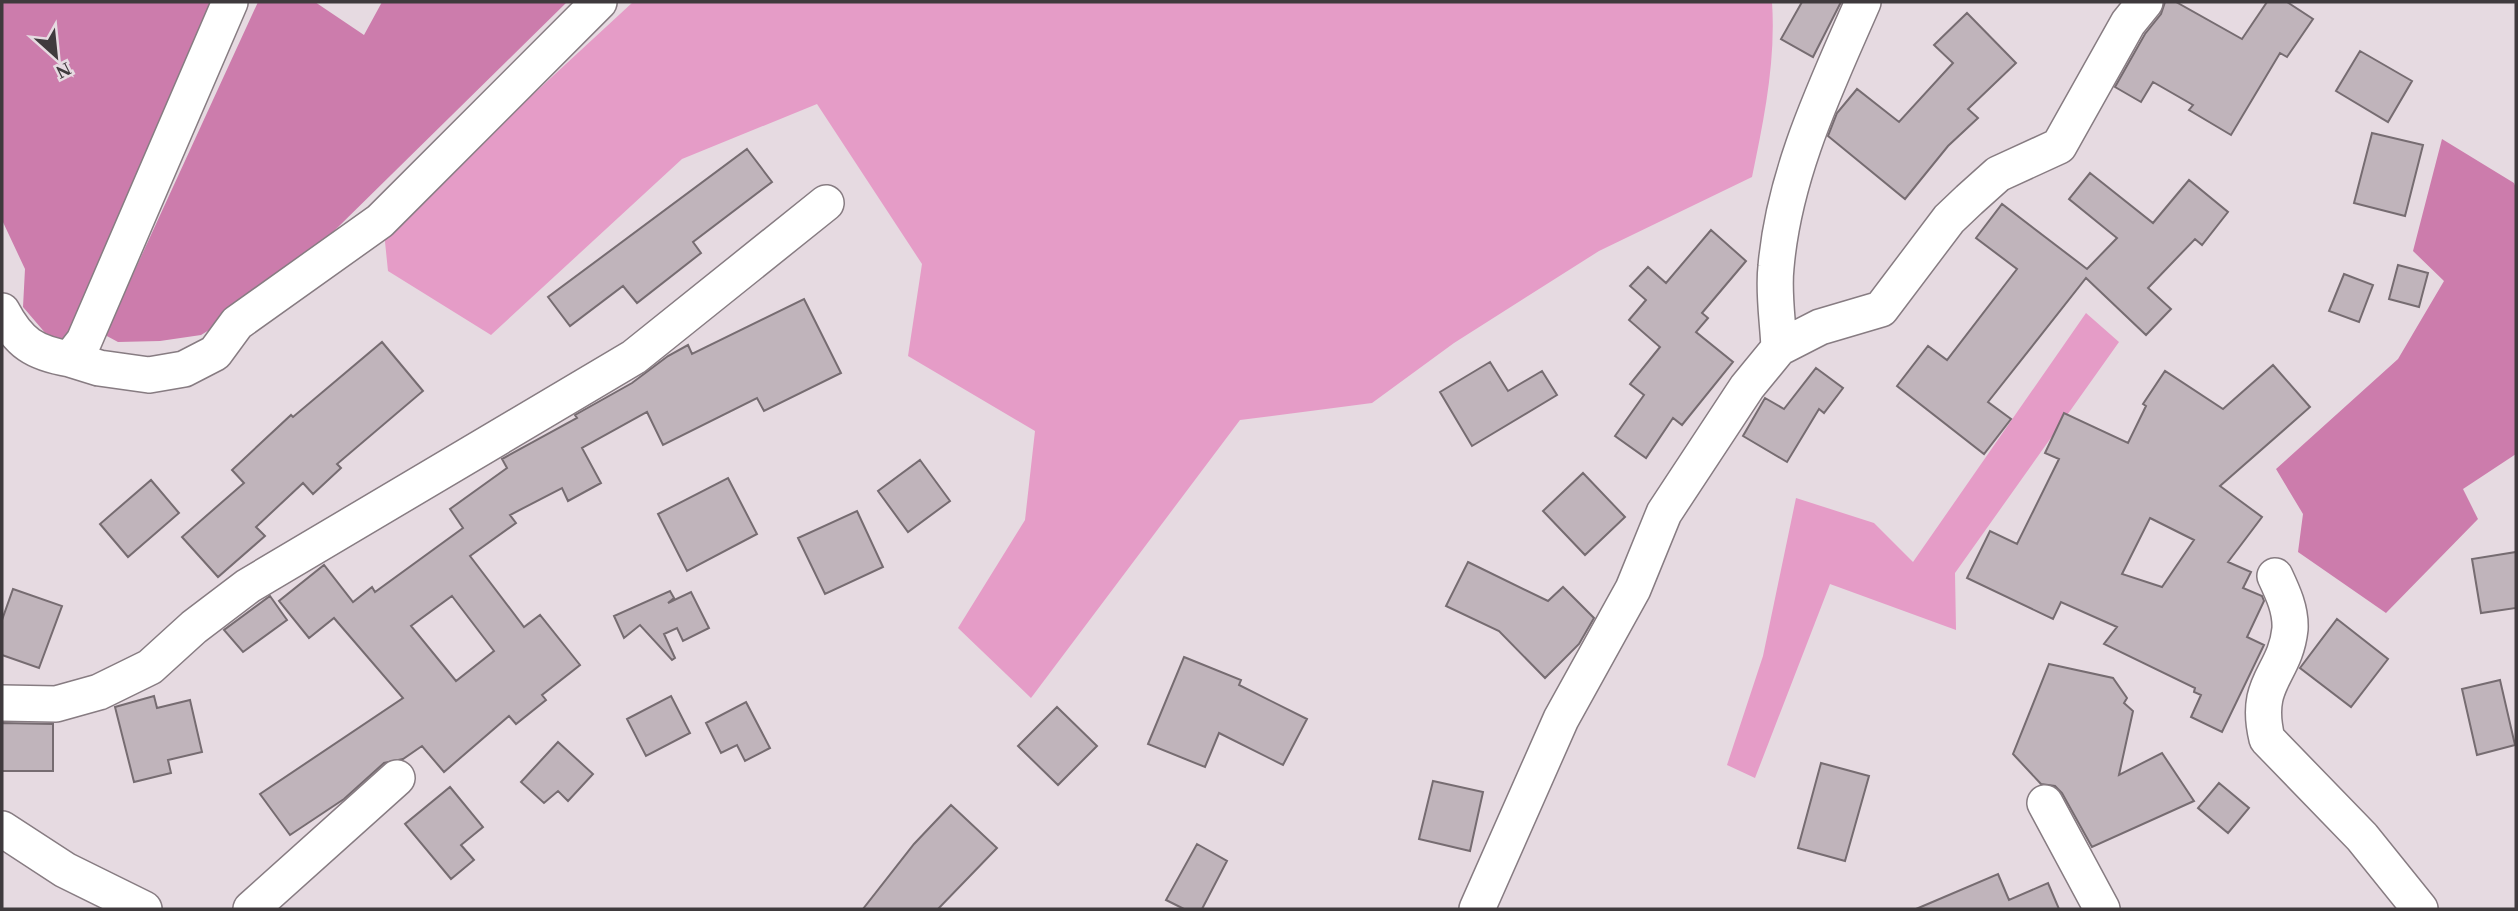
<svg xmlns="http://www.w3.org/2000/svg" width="2518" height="911" font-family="'Times New Roman',serif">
  <rect width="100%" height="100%" fill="#e6dae1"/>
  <path fill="#e59cc7" d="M 633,2 L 1772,2 C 1776,61 1764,119 1752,177 L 1599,251 L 1454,343 L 1372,403 L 1240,420 L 1031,698 L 958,628 L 1025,520 L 1035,431 L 908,356 L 922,264 L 817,104 L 682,159 L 491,335 L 388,271 L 384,232 Z
    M 2086,313 L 2119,342 L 1955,573 L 1956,630 L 1830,584 L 1755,778 L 1727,765 L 1763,656 L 1796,498 L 1874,523 L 1913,562 Z"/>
  <path fill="#cc7cac" d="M 2,2 L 220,2 L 78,346 L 53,342 L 23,307 L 25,269 L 2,220 Z
    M 258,2 L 315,2 L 364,35 L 382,2 L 567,2 L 273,291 L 201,335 L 160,341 L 118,342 L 105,335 Z
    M 2442,139 L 2514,183 L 2516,188 L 2516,454 L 2463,489 L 2478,519 L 2386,613 L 2298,552 L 2303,514 L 2276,469 L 2398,359 L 2444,281 L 2413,251 Z"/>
  <path fill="#c0b4bb" stroke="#766c71" stroke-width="2" fill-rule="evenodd" d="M 1802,2 L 1841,2 L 1813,57 L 1781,39 Z
    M 2165,2 L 2176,2 L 2242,39 L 2267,2 L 2287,2 L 2313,19 L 2287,57 L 2280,53 L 2231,135 L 2189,110 L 2193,105 L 2153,82 L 2141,102 L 2115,87 L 2145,34 L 2161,14 Z
    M 1967,13 L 2016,63 L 1968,109 L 1978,118 L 1948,146 L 1905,199 L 1828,136 L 1837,113 L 1857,89 L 1899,122 L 1953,63 L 1934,45 Z
    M 2360,51 L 2412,81 L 2388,122 L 2336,91 Z
    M 2372,133 L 2423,145 L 2405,216 L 2354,203 Z
    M 747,149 L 772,182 L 693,242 L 701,253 L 637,303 L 623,286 L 570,326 L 548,297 Z
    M 2090,173 L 2153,223 L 2189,180 L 2228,212 L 2202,245 L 2195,239 L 2148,288 L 2171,309 L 2146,335 L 2086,278 L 1988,402 L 2011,419 L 1984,454 L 1897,386 L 1928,346 L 1947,360 L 2017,269 L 1976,238 L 2002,204 L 2087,269 L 2117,238 L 2069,199 Z
    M 1711,230 L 1746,261 L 1702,313 L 1708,318 L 1696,332 L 1733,362 L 1682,425 L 1673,418 L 1646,458 L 1615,436 L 1644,395 L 1630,384 L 1660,347 L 1629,320 L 1646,300 L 1630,286 L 1648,267 L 1666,283 Z
    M 2398,265 L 2428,273 L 2419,307 L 2389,299 Z
    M 2344,274 L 2373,285 L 2359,322 L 2329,311 Z
    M 804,299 L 841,373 L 764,411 L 757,398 L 663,445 L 647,412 L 582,448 L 601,483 L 568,501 L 562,488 L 510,515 L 516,523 L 470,556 L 524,627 L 540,615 L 580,665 L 542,695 L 546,700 L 516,724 L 509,716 L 444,772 L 422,746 L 403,759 L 384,763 L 344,799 L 290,835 L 260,794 L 403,698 L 334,618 L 309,638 L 279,601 L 324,565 L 353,602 L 372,587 L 375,592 L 463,528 L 450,509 L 507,468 L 502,459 L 577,418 L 575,415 L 632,383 L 668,356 L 688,345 L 692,354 ZM 452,596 L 494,651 L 456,681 L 411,626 Z
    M 382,342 L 423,391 L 337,464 L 341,468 L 313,494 L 303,483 L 256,527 L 265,536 L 218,577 L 182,537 L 244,483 L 232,470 L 291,415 L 293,417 Z
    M 1490,362 L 1508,391 L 1542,371 L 1557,395 L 1472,446 L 1440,392 Z
    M 2273,365 L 2310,407 L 2220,486 L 2262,517 L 2228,562 L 2251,572 L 2243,588 L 2262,596 L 2264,601 L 2247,637 L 2264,645 L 2222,732 L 2191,717 L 2201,695 L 2194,692 L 2195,688 L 2104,644 L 2117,627 L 2061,602 L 2053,619 L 1967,578 L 1990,531 L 2017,544 L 2059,459 L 2045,453 L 2064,413 L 2128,443 L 2146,406 L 2143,404 L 2165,371 L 2223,409 ZM 2150,518 L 2194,540 L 2162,587 L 2122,574 Z
    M 1816,368 L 1843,388 L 1824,413 L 1819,409 L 1787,462 L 1743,436 L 1765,398 L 1784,409 Z
    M 920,460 L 950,501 L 908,532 L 878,491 Z
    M 1583,473 L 1625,517 L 1585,555 L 1543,511 Z
    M 728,478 L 757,534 L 687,571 L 658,514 Z
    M 151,480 L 179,513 L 128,557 L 100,524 Z
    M 857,511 L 883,567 L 825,594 L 798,538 Z
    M 2516,552 L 2516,608 L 2481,613 L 2472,559 Z
    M 1468,562 L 1548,601 L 1563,587 L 1594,618 L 1579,644 L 1545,678 L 1499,631 L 1446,606 Z
    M 13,589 L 62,606 L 39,668 L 2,655 L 2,620 Z
    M 670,591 L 674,598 L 668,603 L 691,592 L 709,628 L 683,641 L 677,628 L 664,634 L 675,658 L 672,660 L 640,625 L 624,638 L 614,616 Z
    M 270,596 L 287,620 L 243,652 L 224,630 Z
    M 2337,619 L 2388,659 L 2351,707 L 2300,668 Z
    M 1184,657 L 1241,680 L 1239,685 L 1307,719 L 1283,765 L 1219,733 L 1205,767 L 1148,744 Z
    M 2049,664 L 2113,678 L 2127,698 L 2124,703 L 2133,711 L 2119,775 L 2162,753 L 2194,801 L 2092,847 L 2062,793 L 2055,786 L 2041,784 L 2013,754 Z
    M 2500,680 L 2515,745 L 2477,755 L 2462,689 Z
    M 154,696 L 157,708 L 190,700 L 202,752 L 168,760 L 171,773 L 134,782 L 115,707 Z
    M 671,696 L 690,733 L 646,756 L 627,719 Z
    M 746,702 L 770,748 L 745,761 L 737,745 L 721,753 L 706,723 Z
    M 1057,707 L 1097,746 L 1058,785 L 1018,746 Z
    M 2,723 L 53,724 L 53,771 L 2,771 Z
    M 558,742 L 593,774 L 568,801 L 558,791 L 544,803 L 521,782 Z
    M 1821,763 L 1869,776 L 1845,861 L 1798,848 Z
    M 1433,781 L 1483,792 L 1470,851 L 1419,839 Z
    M 2219,783 L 2249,808 L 2228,833 L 2198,808 Z
    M 450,787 L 483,827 L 461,845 L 474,860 L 451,879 L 405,824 Z
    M 951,805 L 997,848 L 938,909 L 863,909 L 914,844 Z
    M 1197,844 L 1227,861 L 1202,909 L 1184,909 L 1166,900 Z
    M 1998,874 L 2009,900 L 2048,883 L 2059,909 L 1916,909 Z"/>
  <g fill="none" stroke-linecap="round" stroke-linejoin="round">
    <g stroke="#877c82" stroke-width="38">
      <path id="minor" d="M 2,311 C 19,343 34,353 70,359 L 84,341 L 230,2
        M 1779,348 C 1778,321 1773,293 1776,267 C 1784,173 1826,87 1863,2
        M 70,359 L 99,368 L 149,375 L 184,369 L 215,353 L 237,323 L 380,221 L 599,2
        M 2275,576 C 2283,593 2291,610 2290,629 C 2285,676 2253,681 2267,739 L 2362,837 L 2420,909
        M 2,703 L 56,704 L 99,692 L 150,667 L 194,627 L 248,586 L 634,357 L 826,203
        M 2045,803 L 2102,909
        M 2,829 L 65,870 L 144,909
        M 251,909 L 397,778
        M 1477,909 L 1561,719 L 1633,589 L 1664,513 L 1747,387 L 1779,348 L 1820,327 L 1881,309 L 1949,219 L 1969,200 L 1998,174 L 2059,146 L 2128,23 L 2145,2"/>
    </g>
    <use href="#minor" stroke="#fff" stroke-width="35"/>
  </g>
  <rect width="2518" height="911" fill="none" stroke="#3f3a3d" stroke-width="7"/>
  <g transform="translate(56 56) rotate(153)" stroke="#e6dae1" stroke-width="5" paint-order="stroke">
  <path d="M0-5L12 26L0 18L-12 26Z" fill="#3f3a3d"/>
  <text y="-10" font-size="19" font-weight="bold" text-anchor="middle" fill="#3f3a3d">N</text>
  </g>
</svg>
